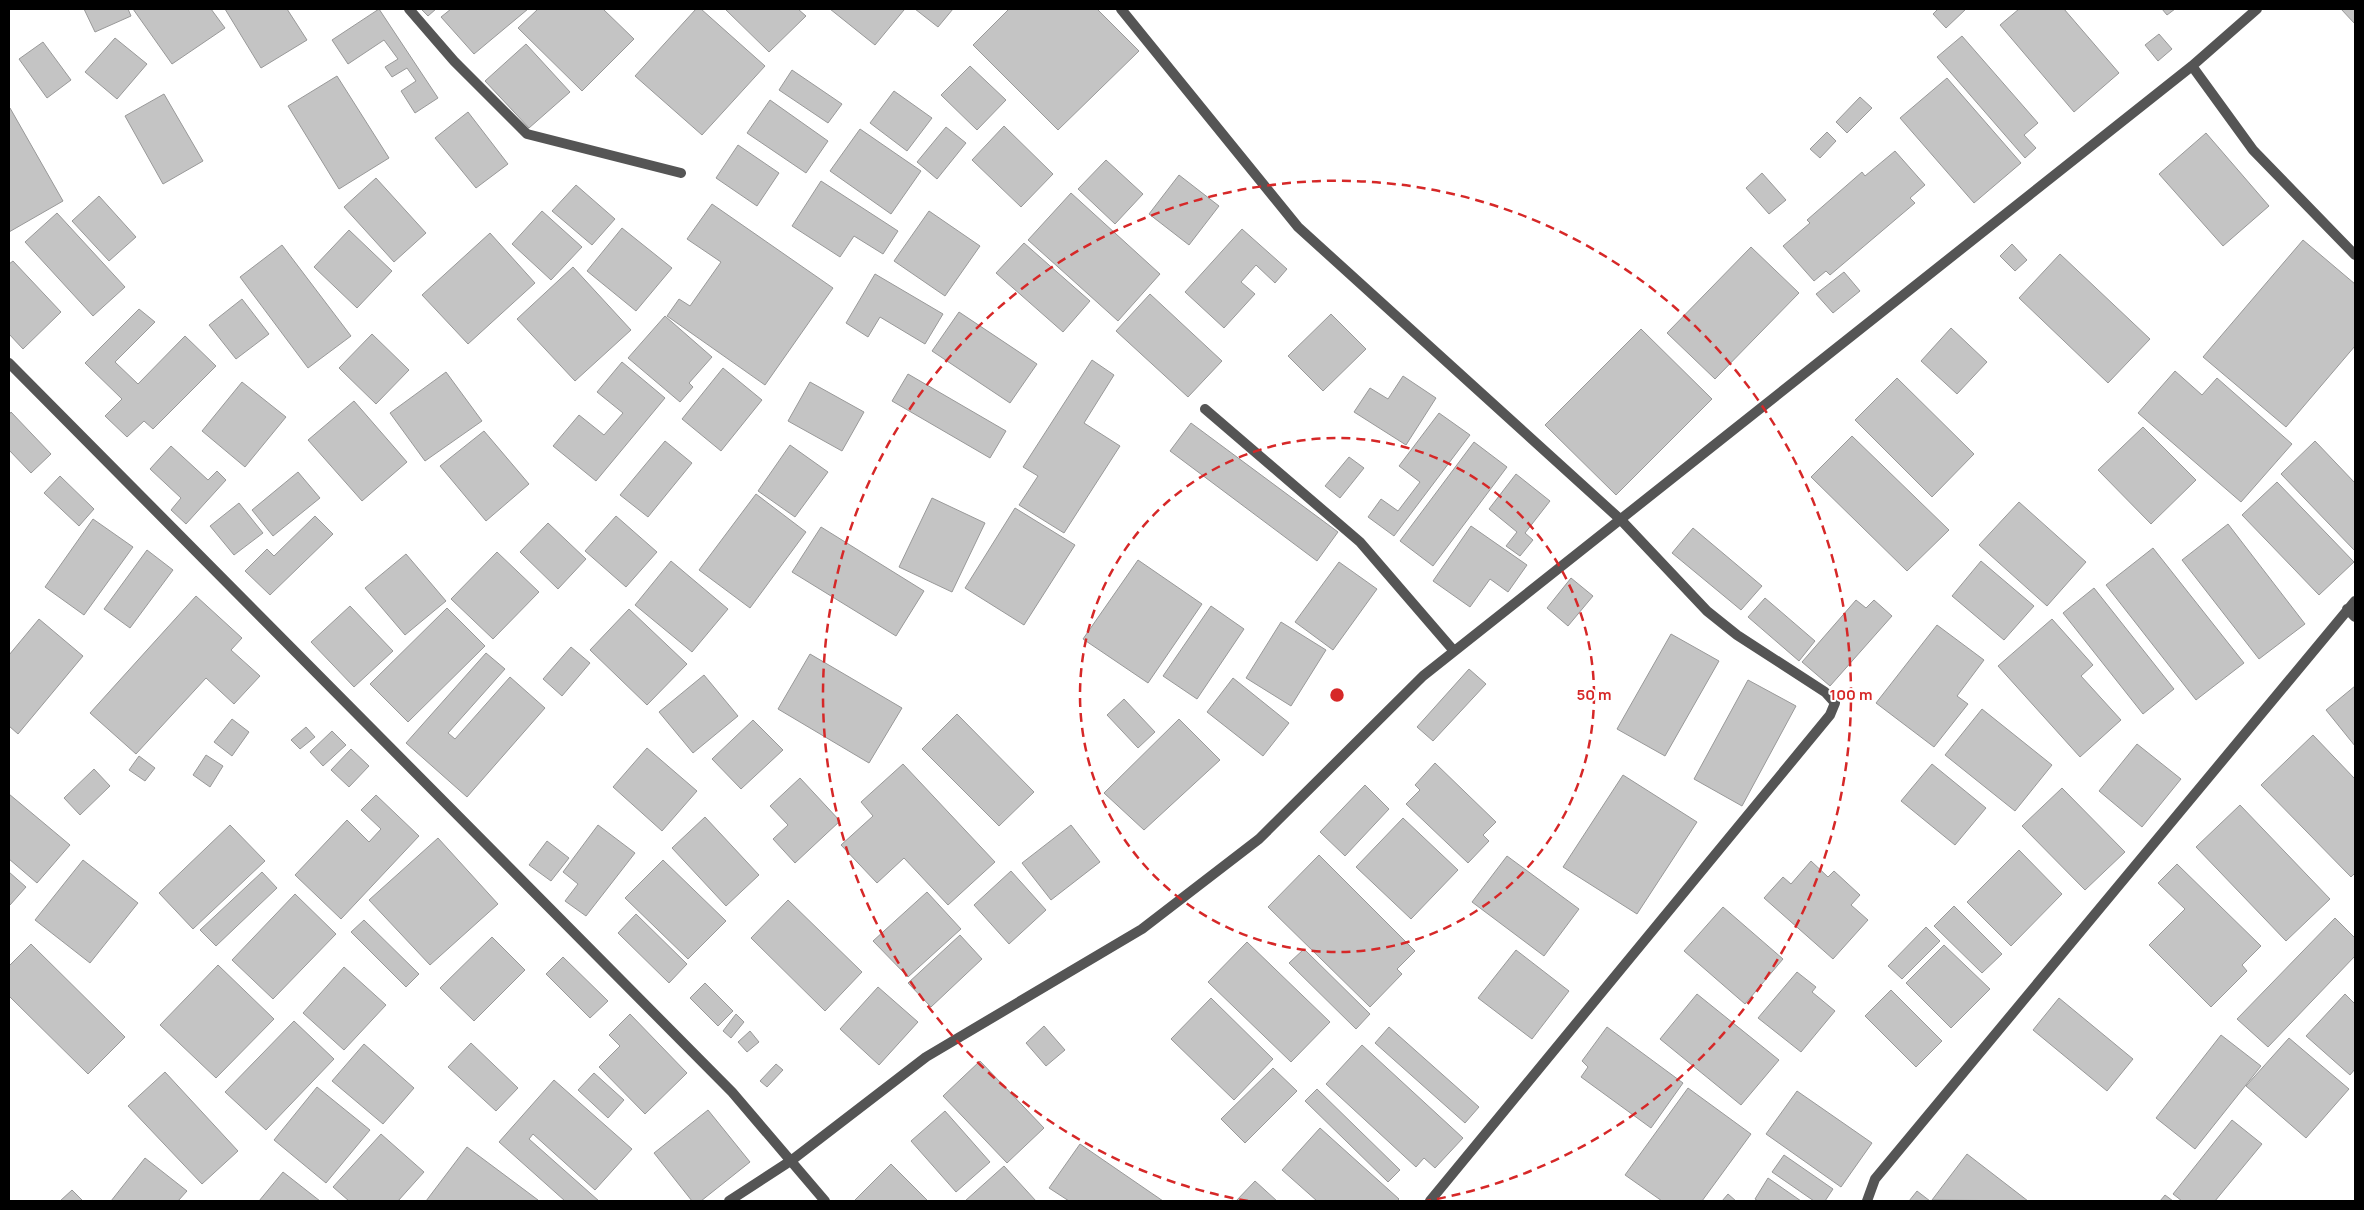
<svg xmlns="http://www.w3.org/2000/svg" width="2364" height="1210" font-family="Manrope,sans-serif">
  <rect width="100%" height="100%" fill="#fff"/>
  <path fill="#c4c4c4" stroke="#999" d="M 84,9 L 128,9 L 131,16 L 95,32 Z
    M 133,9 L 211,9 L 225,28 L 172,64 Z
    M 225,9 L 287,9 L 307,40 L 261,68 Z
    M 379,9 L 438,98 L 415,113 L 401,91 L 416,81 L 407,68 L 392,77 L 385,67 L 398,59 L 384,40 L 348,64 L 332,40 Z
    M 421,9 L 436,9 L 428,16 Z
    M 451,9 L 528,9 L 474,54 L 441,17 Z
    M 538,9 L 603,9 L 634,39 L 582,91 L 518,28 Z
    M 696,9 L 701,9 L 765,66 L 702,135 L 635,76 Z
    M 725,9 L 798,9 L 806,16 L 769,52 Z
    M 830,9 L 902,9 L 904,10 L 875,45 Z
    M 915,9 L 953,9 L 938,27 Z
    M 1009,9 L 1097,9 L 1139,51 L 1058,130 L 973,45 Z
    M 1938,9 L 1966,9 L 1946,28 L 1933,14 Z
    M 2019,9 L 2064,9 L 2119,73 L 2074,112 L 2000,25 Z
    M 2162,9 L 2175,9 L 2167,15 Z
    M 2341,9 L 2355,9 L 2355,24 Z
    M 2159,34 L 2172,49 L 2158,61 L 2145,45 Z
    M 1962,36 L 2038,123 L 2024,135 L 2036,148 L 2025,158 L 1937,57 Z
    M 115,38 L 147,64 L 117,99 L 85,72 Z
    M 43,42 L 71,80 L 47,98 L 19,59 Z
    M 526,44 L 570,92 L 529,128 L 485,81 Z
    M 970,66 L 1006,100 L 977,130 L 941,95 Z
    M 792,70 L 842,104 L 828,123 L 779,90 Z
    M 337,76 L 389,158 L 339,189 L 288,106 Z
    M 1947,78 L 2021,163 L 1974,203 L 1900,118 Z
    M 894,91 L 932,118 L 907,151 L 870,123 Z
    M 164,94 L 203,161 L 163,184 L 125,116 Z
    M 1860,97 L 1872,108 L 1847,133 L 1836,122 Z
    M 770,100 L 828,141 L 806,173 L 747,133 Z
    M 10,108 L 63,201 L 9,232 L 9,109 Z
    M 468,112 L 508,164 L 476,188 L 435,138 Z
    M 1004,126 L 1053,174 L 1021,207 L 972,160 Z
    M 946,127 L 966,143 L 937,179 L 917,162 Z
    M 860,129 L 921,171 L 891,214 L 830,171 Z
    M 1827,132 L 1836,141 L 1820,158 L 1810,149 Z
    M 2206,133 L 2269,206 L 2223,246 L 2159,174 Z
    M 738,145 L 779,173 L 757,206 L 716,178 Z
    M 1895,151 L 1925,185 L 1910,198 L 1915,203 L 1830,275 L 1826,271 L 1814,281 L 1783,246 L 1810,223 L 1807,220 L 1862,172 L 1865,176 Z
    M 1106,160 L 1143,194 L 1115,224 L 1078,189 Z
    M 1762,173 L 1786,200 L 1769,214 L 1746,188 Z
    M 1179,175 L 1219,206 L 1189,245 L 1149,214 Z
    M 376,178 L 426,233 L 394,262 L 344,207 Z
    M 821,181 L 898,231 L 883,254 L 854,236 L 840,257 L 792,226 Z
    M 576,185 L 615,219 L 592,245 L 552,211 Z
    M 1071,193 L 1160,274 L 1118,321 L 1028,240 Z
    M 99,196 L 136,237 L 109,261 L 72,221 Z
    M 712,204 L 833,288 L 765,385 L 667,316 L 679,299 L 690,306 L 721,262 L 687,239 Z
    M 542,211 L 582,247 L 551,280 L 512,244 Z
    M 929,211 L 980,246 L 945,296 L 894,261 Z
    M 57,213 L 125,287 L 93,316 L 25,242 Z
    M 622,228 L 672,268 L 636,311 L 587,271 Z
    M 1242,229 L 1287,269 L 1275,283 L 1256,265 L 1241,282 L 1255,294 L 1224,328 L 1185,292 Z
    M 349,230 L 392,271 L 357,308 L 314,267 Z
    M 490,233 L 535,283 L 468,344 L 422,295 Z
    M 2303,240 L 2355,284 L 2355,346 L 2286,427 L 2203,357 Z
    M 1024,243 L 1090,301 L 1063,332 L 996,273 Z
    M 2012,244 L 2027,260 L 2015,271 L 2000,256 Z
    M 282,245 L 351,336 L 308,368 L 240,277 Z
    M 1751,247 L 1799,293 L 1715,379 L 1667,333 Z
    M 2060,254 L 2150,339 L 2108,383 L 2019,298 Z
    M 13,261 L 61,312 L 23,349 L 9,334 L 9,264 Z
    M 573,267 L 631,330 L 575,381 L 517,319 Z
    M 1844,272 L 1860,291 L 1833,313 L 1816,294 Z
    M 875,274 L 943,314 L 925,344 L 880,317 L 868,337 L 846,323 Z
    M 1150,294 L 1222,361 L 1188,397 L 1116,331 Z
    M 242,299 L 269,334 L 236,359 L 209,325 Z
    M 139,309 L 155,322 L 115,362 L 138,384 L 185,336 L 216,366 L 153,429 L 144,421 L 127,437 L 105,416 L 122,399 L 85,363 Z
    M 959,312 L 1037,364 L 1010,403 L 932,351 Z
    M 1331,314 L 1366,349 L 1323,391 L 1288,356 Z
    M 665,316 L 712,357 L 689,383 L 693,387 L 680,402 L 628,358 Z
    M 1951,328 L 1987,362 L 1957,394 L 1921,361 Z
    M 1641,329 L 1712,399 L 1616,495 L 1545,425 Z
    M 372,334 L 409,370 L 376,404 L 339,368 Z
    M 1092,360 L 1114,375 L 1084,423 L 1120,446 L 1064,533 L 1019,505 L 1038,476 L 1023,467 Z
    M 622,362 L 665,398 L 596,481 L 553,446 L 579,415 L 604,435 L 623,413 L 597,392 Z
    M 723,368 L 762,400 L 721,451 L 682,419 Z
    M 2175,371 L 2202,395 L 2217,378 L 2292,444 L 2241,502 L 2138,413 Z
    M 446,372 L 482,421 L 425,461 L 390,413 Z
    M 908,374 L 1006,431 L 990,458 L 892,401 Z
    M 1403,376 L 1436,398 L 1406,445 L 1354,412 L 1370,388 L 1388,399 Z
    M 1897,378 L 1974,454 L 1932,497 L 1855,420 Z
    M 242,382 L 286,417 L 245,467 L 202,431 Z
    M 810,382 L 864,412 L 842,451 L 788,421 Z
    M 354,401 L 407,462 L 362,501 L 308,440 Z
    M 11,412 L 51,454 L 31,473 L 9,450 L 9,415 Z
    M 1439,413 L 1470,435 L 1394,536 L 1368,517 L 1381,499 L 1398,511 L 1420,482 L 1399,466 Z
    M 1191,423 L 1338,532 L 1317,561 L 1170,451 Z
    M 2143,427 L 2196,480 L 2151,524 L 2098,470 Z
    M 484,431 L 529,484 L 486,521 L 440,466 Z
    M 1852,436 L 1949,530 L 1907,571 L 1811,477 Z
    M 665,441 L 692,463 L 648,517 L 620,495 Z
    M 2315,441 L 2355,483 L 2355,551 L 2281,474 Z
    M 1474,442 L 1507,467 L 1433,566 L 1400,541 Z
    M 790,445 L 828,472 L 795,517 L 758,491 Z
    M 171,446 L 208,480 L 217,471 L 226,480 L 186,524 L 171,510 L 181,498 L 150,469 Z
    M 1349,457 L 1364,468 L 1340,498 L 1325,486 Z
    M 298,472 L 320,498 L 273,536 L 252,510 Z
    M 1516,474 L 1550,501 L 1525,533 L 1533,540 L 1520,556 L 1506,546 L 1517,532 L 1489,509 Z
    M 60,476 L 94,509 L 79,526 L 44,493 Z
    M 2277,482 L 2354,562 L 2319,595 L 2242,515 Z
    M 756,494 L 806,532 L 750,608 L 699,570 Z
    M 932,498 L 985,523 L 952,592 L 899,567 Z
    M 2019,502 L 2086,562 L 2047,606 L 1979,545 Z
    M 239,503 L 263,533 L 234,555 L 210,526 Z
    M 1015,508 L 1075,545 L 1024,625 L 965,588 Z
    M 315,516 L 333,534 L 270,595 L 245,571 L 267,549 L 274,556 Z
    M 616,516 L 657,552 L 626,587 L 585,551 Z
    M 93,519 L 133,547 L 84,615 L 45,587 Z
    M 548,523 L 586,559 L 558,589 L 520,552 Z
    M 2228,524 L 2305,624 L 2259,659 L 2182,560 Z
    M 1471,526 L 1527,565 L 1508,592 L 1490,579 L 1470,607 L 1433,581 Z
    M 821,527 L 924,591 L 896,636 L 792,572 Z
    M 1693,528 L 1762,586 L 1741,610 L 1672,553 Z
    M 2153,548 L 2244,663 L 2196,700 L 2106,585 Z
    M 147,550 L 173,570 L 130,628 L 104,609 Z
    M 497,552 L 539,592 L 493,639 L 451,599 Z
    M 406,554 L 446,601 L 405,635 L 365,588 Z
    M 1138,560 L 1202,604 L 1148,683 L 1083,639 Z
    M 671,561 L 728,609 L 692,652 L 635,605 Z
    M 1981,561 L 2034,606 L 2004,640 L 1952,596 Z
    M 1339,562 L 1377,589 L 1333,650 L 1295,622 Z
    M 1571,578 L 1593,596 L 1568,626 L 1547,608 Z
    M 2094,588 L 2174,689 L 2143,714 L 2063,613 Z
    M 196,596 L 242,638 L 231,650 L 260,676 L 234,704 L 206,678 L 136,754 L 90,713 Z
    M 1765,598 L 1815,641 L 1799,661 L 1748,617 Z
    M 1856,600 L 1866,608 L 1874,600 L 1892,616 L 1830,686 L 1802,662 Z
    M 350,606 L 393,651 L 354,687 L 311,642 Z
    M 1211,606 L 1244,629 L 1197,699 L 1163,676 Z
    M 447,608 L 485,646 L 408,722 L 370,684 Z
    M 629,609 L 687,664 L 647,705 L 590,650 Z
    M 39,619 L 83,656 L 18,734 L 9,726 L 9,655 Z
    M 2052,619 L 2093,665 L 2081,676 L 2121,720 L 2080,757 L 1998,666 Z
    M 1281,622 L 1326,650 L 1291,706 L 1246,678 Z
    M 1937,625 L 1984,660 L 1957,696 L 1968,704 L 1934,747 L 1876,703 Z
    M 1671,634 L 1719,661 L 1665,756 L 1617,729 Z
    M 571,647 L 590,663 L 562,696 L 543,679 Z
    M 486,653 L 505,669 L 448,733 L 455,739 L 510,677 L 545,708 L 467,797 L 406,743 Z
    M 810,654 L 902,708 L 869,763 L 778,709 Z
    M 1469,669 L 1486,684 L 1433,741 L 1417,727 Z
    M 704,675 L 738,716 L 693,753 L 659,712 Z
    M 1233,678 L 1289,723 L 1263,756 L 1207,712 Z
    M 1748,680 L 1796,706 L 1742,806 L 1694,779 Z
    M 2355,686 L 2355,746 L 2326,710 Z
    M 1124,699 L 1155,732 L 1138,748 L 1107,715 Z
    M 1982,709 L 2052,765 L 2015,811 L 1945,755 Z
    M 957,714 L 1034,792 L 999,826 L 922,749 Z
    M 232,719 L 249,732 L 232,756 L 214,742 Z
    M 1179,719 L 1220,760 L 1144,830 L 1104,793 Z
    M 753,720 L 783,750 L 741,789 L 712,759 Z
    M 306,727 L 315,737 L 300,749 L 291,740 Z
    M 332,731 L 346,745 L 323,766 L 310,752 Z
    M 2313,735 L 2355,779 L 2355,873 L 2351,877 L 2261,785 Z
    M 2137,744 L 2181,779 L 2142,827 L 2099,791 Z
    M 647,748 L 697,791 L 662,831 L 613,787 Z
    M 351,749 L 369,766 L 349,787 L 331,770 Z
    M 206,755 L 223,766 L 210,787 L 193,775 Z
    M 139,756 L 155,768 L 145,781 L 129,770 Z
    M 1435,763 L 1496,822 L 1483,835 L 1489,841 L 1468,863 L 1406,804 L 1420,790 L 1415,785 Z
    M 903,764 L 995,862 L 948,905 L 904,858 L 877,883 L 841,845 L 873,816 L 861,802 Z
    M 1932,764 L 1986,808 L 1955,845 L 1901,801 Z
    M 94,769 L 110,786 L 80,815 L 64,798 Z
    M 1623,775 L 1697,822 L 1637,914 L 1563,867 Z
    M 800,778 L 840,821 L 795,863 L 773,839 L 788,825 L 770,806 Z
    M 1365,785 L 1389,809 L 1345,856 L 1320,832 Z
    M 2062,788 L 2125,852 L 2085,890 L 2022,826 Z
    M 9,794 L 70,845 L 37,883 L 9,859 Z
    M 376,795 L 419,836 L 341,919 L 295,875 L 347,820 L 369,842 L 381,829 L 361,810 Z
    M 2240,805 L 2330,899 L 2286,941 L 2196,847 Z
    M 705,817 L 759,875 L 726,906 L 672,848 Z
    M 1403,818 L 1458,870 L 1411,919 L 1356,867 Z
    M 230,825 L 265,861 L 193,929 L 159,893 Z
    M 598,825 L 635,853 L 586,916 L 565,901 L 578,884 L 563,872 Z
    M 1071,825 L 1100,862 L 1051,900 L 1022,863 Z
    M 438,838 L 498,904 L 430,965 L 369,900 Z
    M 547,841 L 569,858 L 551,881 L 529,865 Z
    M 2019,850 L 2062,894 L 2011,946 L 1967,902 Z
    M 1319,855 L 1415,951 L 1397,969 L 1402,974 L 1370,1007 L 1268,907 Z
    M 1507,856 L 1579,909 L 1544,956 L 1472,902 Z
    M 83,860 L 138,903 L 90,963 L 35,920 Z
    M 663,860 L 726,921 L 688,959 L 625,898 Z
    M 1811,861 L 1828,877 L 1834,871 L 1860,895 L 1851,905 L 1868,920 L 1833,959 L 1764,898 L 1783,877 L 1791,884 Z
    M 2177,864 L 2261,946 L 2242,965 L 2247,971 L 2211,1007 L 2149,945 L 2185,909 L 2158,883 Z
    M 1011,871 L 1046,910 L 1009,944 L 974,905 Z
    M 9,872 L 26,887 L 10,905 L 9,903 Z
    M 262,872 L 277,888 L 216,946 L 200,930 Z
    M 927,892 L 961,929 L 908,977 L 873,941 Z
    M 295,894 L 336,934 L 273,999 L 232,960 Z
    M 788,900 L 862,972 L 825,1011 L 751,938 Z
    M 1954,906 L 2002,954 L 1982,973 L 1934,926 Z
    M 1723,907 L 1783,959 L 1745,1004 L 1684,951 Z
    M 636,914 L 687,964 L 669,983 L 618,933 Z
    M 2335,918 L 2355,938 L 2355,956 L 2268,1047 L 2237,1019 Z
    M 364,920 L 419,974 L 406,987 L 351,932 Z
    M 1926,927 L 1940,941 L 1902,979 L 1888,966 Z
    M 960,935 L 982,959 L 931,1007 L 908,983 Z
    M 492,937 L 525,970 L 474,1021 L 440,988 Z
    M 1247,942 L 1330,1022 L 1291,1062 L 1208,982 Z
    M 31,944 L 125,1037 L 88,1074 L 9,996 L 9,966 Z
    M 1944,945 L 1990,989 L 1951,1028 L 1906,983 Z
    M 1304,949 L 1370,1014 L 1356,1029 L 1289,963 Z
    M 1516,950 L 1569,991 L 1532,1039 L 1478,998 Z
    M 563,957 L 608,1001 L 590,1018 L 546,974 Z
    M 218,965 L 274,1019 L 216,1078 L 160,1025 Z
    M 344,967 L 386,1005 L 344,1050 L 303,1013 Z
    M 1797,972 L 1816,987 L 1812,992 L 1835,1011 L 1801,1052 L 1758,1018 Z
    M 705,983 L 733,1011 L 718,1026 L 690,998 Z
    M 878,987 L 918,1022 L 879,1065 L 840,1029 Z
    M 1891,990 L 1942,1041 L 1916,1067 L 1865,1016 Z
    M 1697,994 L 1779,1060 L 1741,1105 L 1660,1039 Z
    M 2345,994 L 2355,1004 L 2355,1069 L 2350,1075 L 2306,1036 Z
    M 1211,998 L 1273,1059 L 1234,1100 L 1171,1039 Z
    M 2059,998 L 2133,1059 L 2107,1091 L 2033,1030 Z
    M 630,1014 L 687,1073 L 645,1114 L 599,1067 L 620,1046 L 609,1035 Z
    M 736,1014 L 744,1022 L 731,1038 L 723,1031 Z
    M 294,1021 L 334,1059 L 266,1130 L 225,1092 Z
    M 1044,1026 L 1065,1050 L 1046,1066 L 1026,1043 Z
    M 1389,1027 L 1479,1107 L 1465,1123 L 1375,1043 Z
    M 1607,1027 L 1683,1083 L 1651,1128 L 1581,1077 L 1588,1067 L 1582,1061 Z
    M 750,1031 L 759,1042 L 747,1052 L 738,1042 Z
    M 2221,1035 L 2261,1066 L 2195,1149 L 2156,1118 Z
    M 2289,1038 L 2349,1089 L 2306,1138 L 2246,1086 Z
    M 471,1043 L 518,1088 L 496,1111 L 448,1067 Z
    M 364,1044 L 414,1088 L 383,1124 L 332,1081 Z
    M 1362,1045 L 1463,1138 L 1435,1168 L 1424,1158 L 1416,1167 L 1326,1084 Z
    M 980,1061 L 1044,1128 L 1007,1163 L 943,1096 Z
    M 776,1064 L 783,1070 L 767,1087 L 760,1081 Z
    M 1273,1068 L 1297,1091 L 1245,1143 L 1221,1119 Z
    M 165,1072 L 238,1151 L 202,1184 L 128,1106 Z
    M 594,1073 L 624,1100 L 608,1118 L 578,1090 Z
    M 554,1080 L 632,1149 L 595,1190 L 533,1134 L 529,1139 L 599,1201 L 565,1201 L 499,1142 Z
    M 317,1087 L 370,1130 L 326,1183 L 274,1140 Z
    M 1688,1088 L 1751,1134 L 1702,1201 L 1662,1201 L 1625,1175 Z
    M 1317,1089 L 1400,1170 L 1388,1182 L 1305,1101 Z
    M 1797,1091 L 1872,1143 L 1841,1187 L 1766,1134 Z
    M 708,1110 L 750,1162 L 701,1201 L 692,1201 L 654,1153 Z
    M 945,1111 L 990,1162 L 956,1192 L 911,1141 Z
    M 2232,1120 L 2262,1144 L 2215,1201 L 2182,1201 L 2173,1194 Z
    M 1320,1128 L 1399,1199 L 1397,1201 L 1317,1201 L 1282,1170 Z
    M 381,1134 L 424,1172 L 398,1201 L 349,1201 L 333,1187 Z
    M 1080,1144 L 1163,1201 L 1069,1201 L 1049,1188 Z
    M 467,1147 L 538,1200 L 537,1201 L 426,1201 Z
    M 1967,1154 L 2028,1201 L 1932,1200 Z
    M 1784,1155 L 1833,1189 L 1825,1201 L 1814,1201 L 1772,1172 Z
    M 145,1158 L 187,1191 L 178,1201 L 111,1201 Z
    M 891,1164 L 928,1201 L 854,1201 Z
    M 1004,1166 L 1036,1201 L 965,1201 Z
    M 283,1172 L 320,1201 L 259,1201 Z
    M 1768,1178 L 1801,1201 L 1758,1201 L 1755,1199 Z
    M 1255,1181 L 1277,1201 L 1236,1201 Z
    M 72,1190 L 83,1201 L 60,1201 Z
    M 1917,1191 L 1930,1201 L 1909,1201 Z
    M 1728,1194 L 1736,1201 L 1722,1201 Z
    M 2165,1195 L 2173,1201 L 2160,1201 Z"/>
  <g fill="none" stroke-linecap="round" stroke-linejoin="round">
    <path stroke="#555" stroke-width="10" d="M 409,9 L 454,61 L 527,134 L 681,173
      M 1121,9 L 1298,227 L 1621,520 L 1707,611 L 1737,635 L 1825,692 L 1835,703 L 1830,715 L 1430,1201
      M 2192,66 L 2253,150 L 2355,255
      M 9,363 L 732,1092 L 825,1201
      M 1205,409 L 1360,542 L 1454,651
      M 2347,609 L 2355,617
      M 729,1201 L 792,1160 L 926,1057 L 1142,929 L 1259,839 L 1423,676 L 2192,66 L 2257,9
      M 1867,1201 L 1875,1179 L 2355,601"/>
  </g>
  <g fill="none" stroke="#d62828" stroke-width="2.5" stroke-dasharray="9 6">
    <circle cx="1337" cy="695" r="257"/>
    <path d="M1248 1201A514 514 0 1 1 1426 1201"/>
  </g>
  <circle cx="1337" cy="695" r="8" fill="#d62828" stroke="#fff" stroke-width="2.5"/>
  <g font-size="15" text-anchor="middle" font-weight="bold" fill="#d62828" stroke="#fff" stroke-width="4" stroke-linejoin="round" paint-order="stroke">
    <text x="1594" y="700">50 m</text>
    <text x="1851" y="700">100 m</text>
  </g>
  <rect width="2364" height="1210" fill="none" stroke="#000000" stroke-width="20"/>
</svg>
